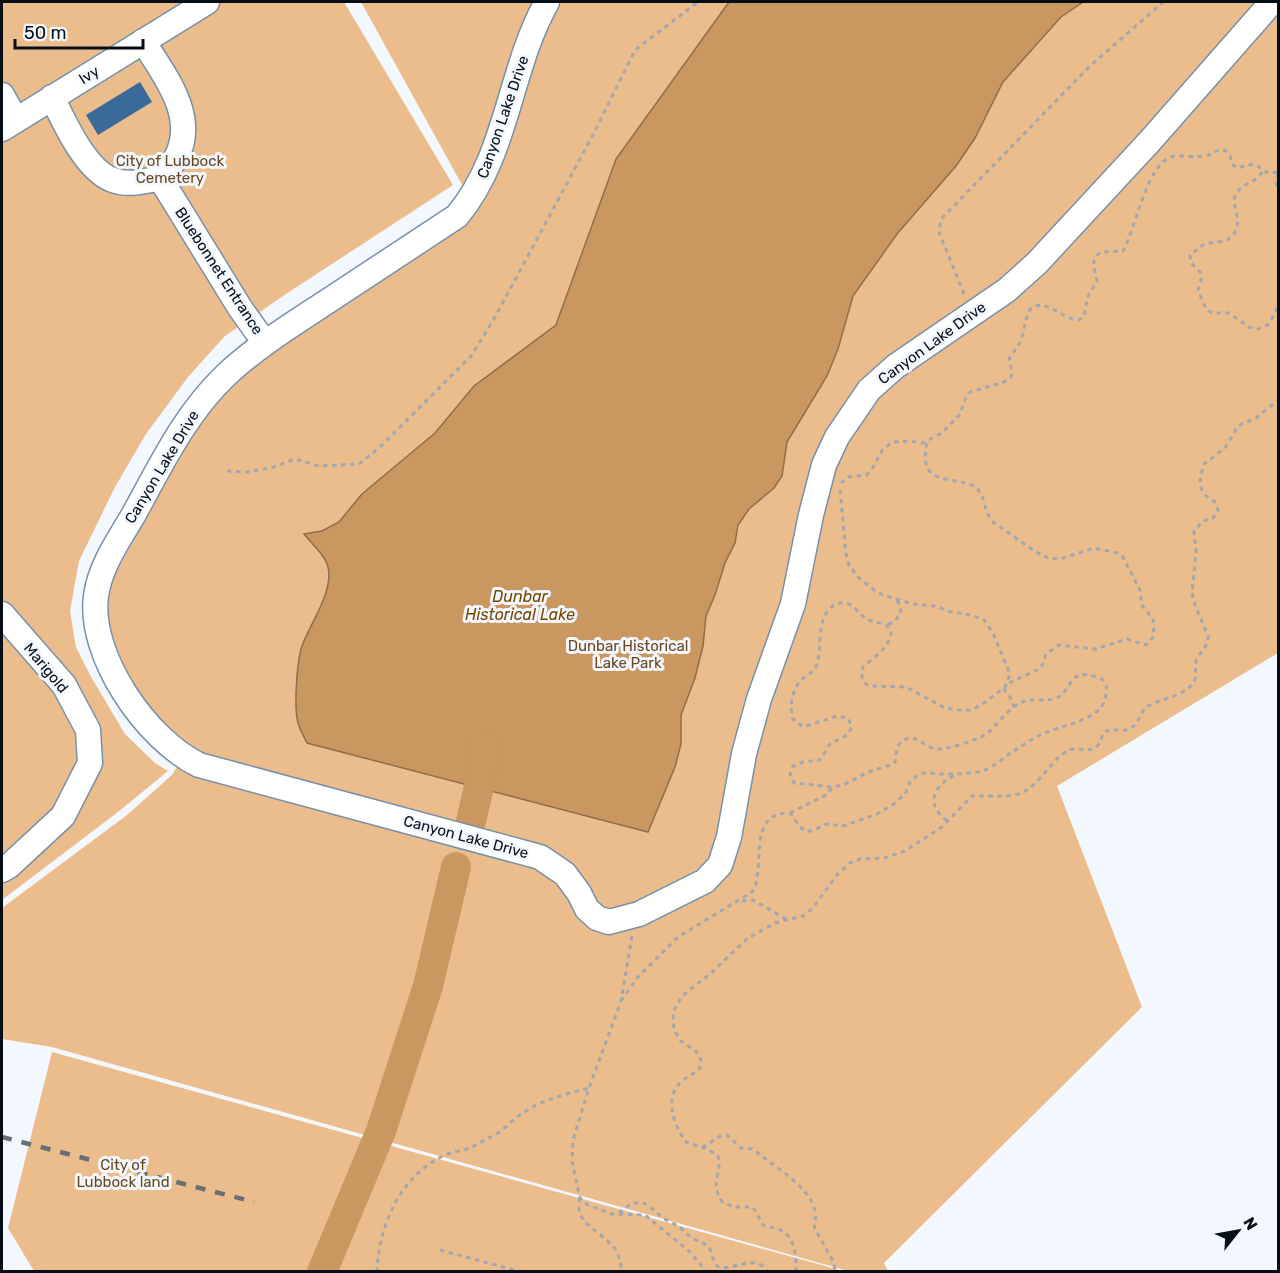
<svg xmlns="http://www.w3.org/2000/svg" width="1280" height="1273" font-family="Rubik,sans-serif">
  <rect width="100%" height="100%" fill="#f3f8fe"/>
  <path fill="#ecbd8c" d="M 2,2 L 344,2 L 453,185 L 286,294 L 225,336 L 188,377 L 146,434 L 115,487 L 79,561 L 70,611 L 76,647 L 90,675 L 125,734 L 155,763 L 168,771 L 118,812 L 2,900 Z
    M 361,2 L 1278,2 L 1278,653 L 1057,786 L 1142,1007 L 884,1263 L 888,1271 L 848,1271 L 52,1047 L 2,1039 L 2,908 L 127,815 L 172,775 L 189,746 C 160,728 113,662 107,628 C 104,612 108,593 113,578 L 193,432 L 232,384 L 253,365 L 295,336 L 455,232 L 477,212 Z
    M 52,1052 L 843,1271 L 34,1271 L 8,1228 Z"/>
  <path fill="#ca9760" stroke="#8f6e4a" stroke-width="1.5" d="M 729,2 L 1083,2 L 1061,17 L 1003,82 L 975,138 L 956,166 L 897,234 L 853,296 L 838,349 L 827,376 L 787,442 L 782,476 L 774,488 L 749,509 L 738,525 L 735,543 L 725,563 L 715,595 L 706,616 L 703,646 L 695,678 L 681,715 L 681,744 L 675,767 L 648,832 L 307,743 C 304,737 301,732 299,726 C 293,711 297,665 301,649 C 308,626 334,593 328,567 C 325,555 312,544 304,534 L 322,531 L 339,522 L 362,494 L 435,433 L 474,386 L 556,325 L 616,159 Z"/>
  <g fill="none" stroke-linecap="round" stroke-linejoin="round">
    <path stroke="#ca9760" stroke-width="30" d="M 471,821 L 479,787 L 484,748
      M 322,1272 L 381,1131 L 428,986 L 456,867"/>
  </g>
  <path fill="#396a9a" d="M 140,82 L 152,102 L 98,135 L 86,115 Z"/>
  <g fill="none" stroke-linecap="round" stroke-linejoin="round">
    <g stroke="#7790aa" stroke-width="27">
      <path id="minor" d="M 547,2 C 509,69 508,155 457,216 C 413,245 369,274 325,303 C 290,326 256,347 226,375 C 185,414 161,465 134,514 C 119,540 100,566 96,596 C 88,656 147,740 199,765 L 540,857 L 565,874 L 579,893 L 587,909 L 597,918 L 609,922 L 639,914 L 705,881 L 720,865 L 729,837 L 744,754 L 759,699 L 793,604 L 811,515 L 824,465 L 837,437 L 869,390 L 896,366 L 1007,290 L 1037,263 L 1150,141 L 1272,2
        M 143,41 C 164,75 197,115 177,156 C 173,164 166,171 160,178 L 240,308 L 265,343
        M 2,95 L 16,120
        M 52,97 C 64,122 86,171 113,180 C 128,186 145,181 160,178
        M 2,129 L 207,2
        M 2,614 L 64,685 L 88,730 L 90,763 L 63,816 L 9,866 L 2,870"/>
    </g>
    <path stroke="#a1a7ae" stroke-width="3" stroke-dasharray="4.5 4.5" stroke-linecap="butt" d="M 1262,172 C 1256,184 1240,183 1235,196 C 1231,208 1245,222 1232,236 C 1225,244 1214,241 1205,244 C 1199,247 1195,251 1190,255 L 1191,263 L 1201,273 L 1201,281 L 1198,290 L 1206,309 L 1212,313 L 1229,313 L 1249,327 L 1258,329 L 1269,324 L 1278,306
      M 1278,173 L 1276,183 L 1278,189
      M 964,294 L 939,232 L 941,219 L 1089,67 L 1163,2
      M 927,443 C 917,488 953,475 976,487 L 982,495 L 987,513 L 993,522 L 1036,552 L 1048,558 L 1060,559 L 1094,548 L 1117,553 L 1123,557 L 1141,592 L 1141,604 L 1153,619 L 1154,636 L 1146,645 L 1127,639 L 1095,649 L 1059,645 L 1046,654 L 1043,664 L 1039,669 L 1009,683
      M 227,471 L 246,472 L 271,468 L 295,459 L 319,466 L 359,464 L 380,447 L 471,356 L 494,319 L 594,133 L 635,50 L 698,2
      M 841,483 L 848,477 L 866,475 L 871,471 L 883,449 L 893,442 L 908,441 L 923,443 L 942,433 L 960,414 L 966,397 L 970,392 L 1004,382 L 1011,377 L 1012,372 L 1009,359 L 1021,341 L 1028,312 C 1043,293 1063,321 1079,320 L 1084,316 L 1088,296 L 1097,281 C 1095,269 1089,260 1101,252 L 1123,251 C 1136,228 1146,166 1171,157 C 1181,154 1194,158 1204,156 C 1215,155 1217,145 1229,153 L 1233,165 L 1237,168 L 1254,164 C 1264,169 1267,177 1278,171
      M 888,624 L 894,622 L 901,613 L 900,604 L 896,600
      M 1005,688 L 1005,691 L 1010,697 L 1014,707
      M 790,813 L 828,794 L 832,787
      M 947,821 C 925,804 933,786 955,775
      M 742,901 L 753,900 L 786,919
      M 632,936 L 621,1001 L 589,1088 L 573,1140 L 572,1160 L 575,1176 L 580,1198 L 588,1205 L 612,1214 L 645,1215 L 690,1252 L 707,1272
      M 621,1001 L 637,978 L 678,937 L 752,892 C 767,870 745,812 790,813 L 801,828 L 806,831 L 812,831 L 826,824 L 843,826 L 877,814 L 894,804 L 905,794 L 910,782 L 919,774 C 927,772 934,774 942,774 C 954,774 970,774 982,771 C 992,768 1001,760 1009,754 C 1019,748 1030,740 1040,735 C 1059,726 1082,724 1099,710 C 1104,705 1108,693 1106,685 C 1104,680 1101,678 1096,677 C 1068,667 1072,691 1057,698 C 1048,702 1035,698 1025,701 C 1010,705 999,723 988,733 C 981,739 946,750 937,749 C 922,748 913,726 897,747 L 895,762 L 893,764 L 869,772 L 843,785 L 832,787 L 794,783 L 790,775 L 793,766 L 803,762 L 820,760 L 830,744 L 847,735 L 852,727 L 848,718 L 837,716 L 803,727 L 793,719 C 789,707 792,690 801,680 C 806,675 815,672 817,664 C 823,646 814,610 840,603 C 852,600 859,615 867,619 C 875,624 886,621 891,630 C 892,646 874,657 863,667 C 861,674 861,682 869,686 L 906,687 L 945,708 L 957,710 L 970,710 L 980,706 L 1005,687 L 1010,674 L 993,633 L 984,620 L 971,615 L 951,612 L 935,606 L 913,604 L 883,595 L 874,590 L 858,577 L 849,565 L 846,554 L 840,490
      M 702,1147 C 712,1144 716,1135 727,1135 L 741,1148 L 752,1149 L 758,1153 C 775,1167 811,1188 815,1211 C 817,1218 813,1223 815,1229 L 834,1263 L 835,1272
      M 580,1198 C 572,1223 602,1231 615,1249 C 619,1255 621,1264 622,1272
      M 619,1213 L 631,1204 L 641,1202 C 651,1206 655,1212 663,1218 C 667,1221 672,1222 676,1225 C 683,1229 687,1235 694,1239 C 700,1242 706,1243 710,1249 C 713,1254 712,1262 717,1266 C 733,1273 755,1251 768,1272
      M 440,1250 L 522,1272
      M 377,1272 C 379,1224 400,1176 445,1155 C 452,1152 460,1151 467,1149 C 477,1145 486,1139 496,1134 C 505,1129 512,1120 521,1114 C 541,1100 566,1094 589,1088
      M 796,1272 C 796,1255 796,1236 778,1229 C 772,1227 768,1228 763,1225 L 753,1207 L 735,1207 L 723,1203 C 708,1181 723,1175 718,1156 L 709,1150 L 686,1142 C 674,1126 663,1097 682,1081 C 690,1074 700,1073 702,1062 L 696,1051 L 681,1041 L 674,1030 L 673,1012 L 682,996 L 710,974 L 748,938 L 775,923 L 803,916 L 812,909 L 837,875 L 850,863 L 860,859 L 884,858 L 905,851 L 942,827 L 972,796 C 986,795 1000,798 1014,795 C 1038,791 1048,762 1067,751 C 1077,745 1090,755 1098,745 C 1101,741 1102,736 1104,732 C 1115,727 1123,733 1131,728 C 1140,723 1139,712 1148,706 C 1161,698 1189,696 1195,679 C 1197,673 1194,667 1196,661 C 1200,651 1208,648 1208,636 L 1195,605 L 1192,593 L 1196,553 L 1194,531 L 1203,521 L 1213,518 L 1218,511 L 1215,502 L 1205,495 L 1201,488 L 1200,477 L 1204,464 L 1225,448 L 1238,426 L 1256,418 L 1278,400"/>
    <use href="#minor" stroke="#fff" stroke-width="24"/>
    <path stroke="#676e76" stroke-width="4.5" stroke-dasharray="10 10" stroke-linecap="butt" d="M 2,1137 L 254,1202"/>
  </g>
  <g text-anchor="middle" stroke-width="6" stroke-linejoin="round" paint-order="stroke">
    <g font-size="15" fill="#050e17" stroke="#f3f8fe">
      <text transform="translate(89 75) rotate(-32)" y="5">Ivy</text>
      <text transform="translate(503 117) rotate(-71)" y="5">Canyon Lake Drive</text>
      <text transform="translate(219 271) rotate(57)" y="5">Bluebonnet Entrance</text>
      <text transform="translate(932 343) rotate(-36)" y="5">Canyon Lake Drive</text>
      <text transform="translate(162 467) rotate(-59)" y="5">Canyon Lake Drive</text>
      <text transform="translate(46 668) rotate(50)" y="5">Marigold</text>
      <text transform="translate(466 837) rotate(15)" y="5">Canyon Lake Drive</text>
    </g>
    <g font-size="15" fill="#6a461d" stroke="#f3f8fe">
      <text x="170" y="166">City of Lubbock<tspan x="170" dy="17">Cemetery</tspan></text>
      <text x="628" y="651">Dunbar Historical<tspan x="628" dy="17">Lake Park</tspan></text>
      <text x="123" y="1170">City of<tspan x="123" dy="17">Lubbock land</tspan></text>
    </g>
    <g font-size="16" font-style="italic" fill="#774700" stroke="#f3f8fe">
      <text x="520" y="602">Dunbar<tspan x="520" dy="18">Historical Lake</tspan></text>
    </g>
  </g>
  <rect width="1280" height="1273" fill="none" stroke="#050e17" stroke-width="6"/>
  <g transform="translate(1238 1231) rotate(59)" stroke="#f3f8fe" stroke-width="4.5" paint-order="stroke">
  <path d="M0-4.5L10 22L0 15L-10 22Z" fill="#050e17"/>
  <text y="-9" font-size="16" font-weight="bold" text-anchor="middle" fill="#050e17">N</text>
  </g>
  <path d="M15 39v9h128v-9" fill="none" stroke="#050e17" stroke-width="3"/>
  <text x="24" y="39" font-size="18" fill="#050e17" stroke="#f3f8fe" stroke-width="4.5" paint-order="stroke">50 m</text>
</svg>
